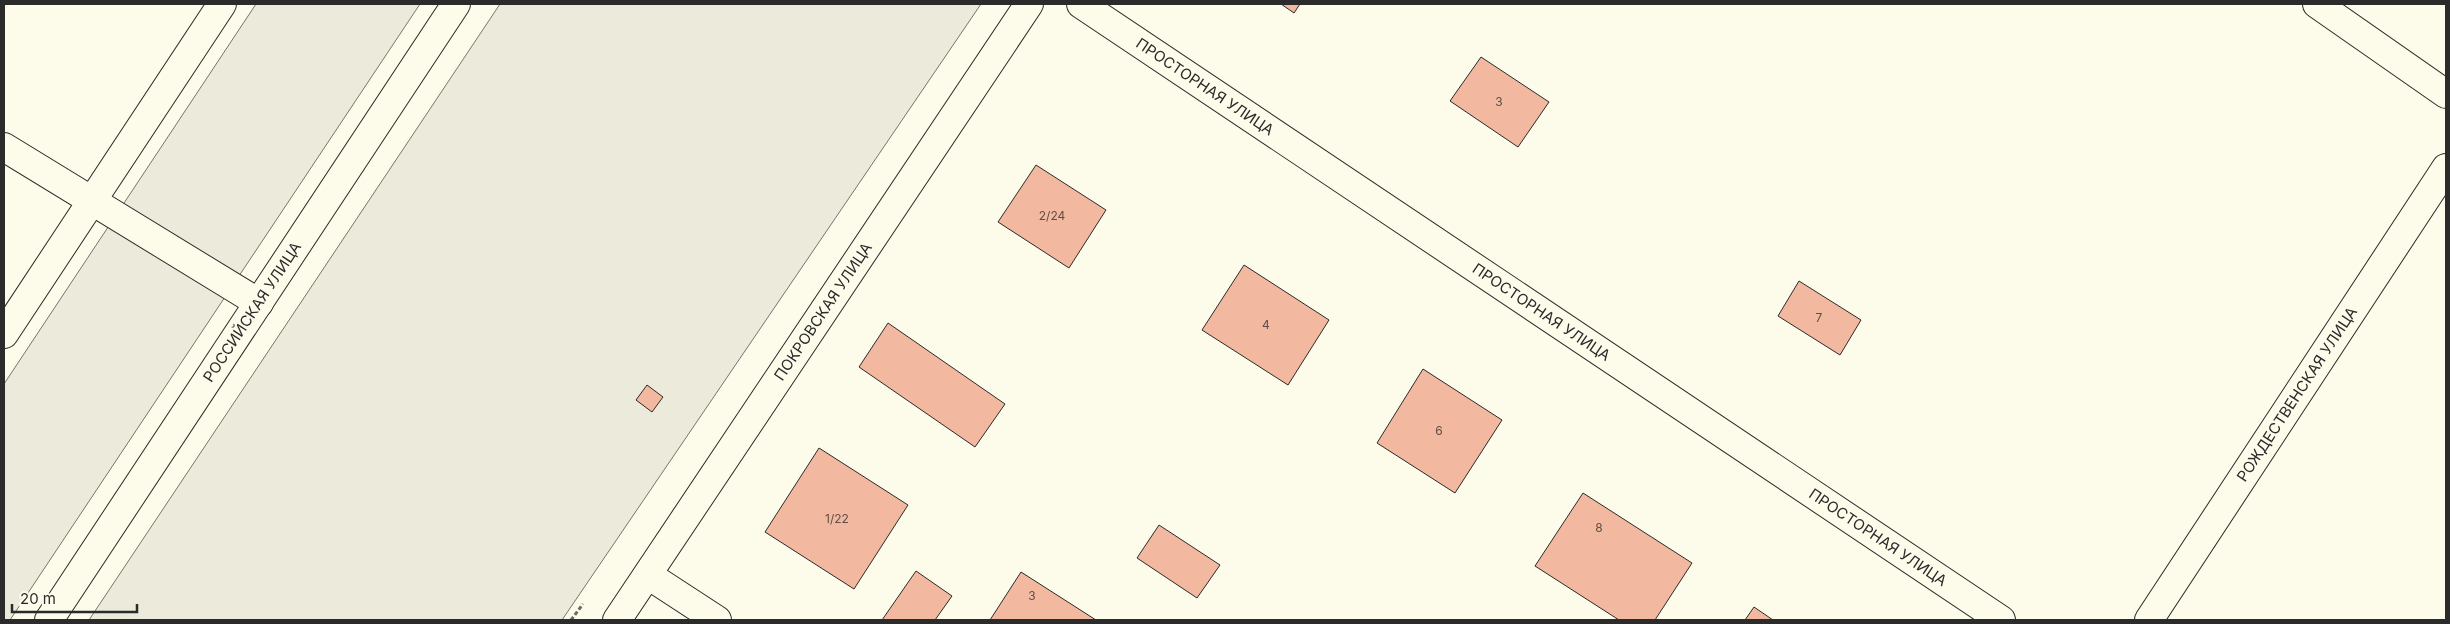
<svg xmlns="http://www.w3.org/2000/svg" width="2450" height="624" font-family="Inter,sans-serif">
  <rect width="100%" height="100%" fill="#fdfbea"/>
  <path fill="#ecebdb" stroke="#74746e" d="M 256,4 L 420,4 L 10,620 L 4,620 L 4,384 Z
    M 500,4 L 981,4 L 562,620 L 89,620 Z"/>
  <path fill="#f2b8a0" stroke="#2b2b2b" d="M 1281,4 L 1300,4 L 1294,13 Z
    M 1481,57 L 1549,102 L 1518,147 L 1450,101 Z
    M 1036,165 L 1106,210 L 1069,268 L 998,222 Z
    M 1244,265 L 1329,320 L 1288,385 L 1202,330 Z
    M 1799,281 L 1861,320 L 1840,355 L 1778,316 Z
    M 888,323 L 1005,404 L 975,447 L 859,367 Z
    M 1423,369 L 1502,420 L 1455,493 L 1377,443 Z
    M 647,385 L 663,397 L 652,412 L 636,400 Z
    M 819,448 L 908,505 L 854,589 L 765,532 Z
    M 1583,493 L 1692,563 L 1655,620 L 1619,620 L 1535,566 Z
    M 1159,525 L 1220,565 L 1197,598 L 1137,558 Z
    M 916,571 L 952,596 L 935,620 L 882,620 Z
    M 1021,572 L 1096,620 L 990,620 Z
    M 1754,607 L 1773,620 L 1745,620 Z"/>
  <g fill="none" stroke-linecap="round" stroke-linejoin="round">
    <g stroke="#2b2b2b" stroke-width="30">
      <g id="minor">
        <path id="s1" d="M 1081,4 L 2001,620"/>
        <path d="M 2317,4 L 2446,94"/>
        <path d="M 4,147 L 259,303"/>
        <path d="M 4,334 L 222,4"/>
        <path d="M 648,575 L 717,620"/>
        <path id="s2" d="M 617,620 L 1029,4"/>
        <path id="s3" d="M 2149,620 L 2446,168"/>
      </g>
    </g>
    <g stroke="#2b2b2b" stroke-width="30">
      <g id="secondary">
        <path id="s4" d="M 49,620 L 456,4"/>
      </g>
    </g>
    <path stroke="#6a6964" stroke-width="3" stroke-dasharray="4 2.5" stroke-linecap="butt" d="M 571,620 L 583,604"/>
    <use href="#minor" stroke="#fdfbea" stroke-width="28"/>
    <use href="#secondary" stroke="#fdfbea" stroke-width="28"/>
  </g>
  <g text-anchor="middle" stroke-width="4" stroke-linejoin="round" paint-order="stroke">
    <g font-size="12" fill="#5d4e48">
      <text x="1499" y="106">3</text>
      <text x="1052" y="220">2/24</text>
      <text x="1819" y="322">7</text>
      <text x="1266" y="329">4</text>
      <text x="1439" y="435">6</text>
      <text x="837" y="523">1/22</text>
      <text x="1599" y="532">8</text>
      <text x="1032" y="600">3</text>
    </g>
    <g font-size="15" fill="#2b2b2b" stroke="#fdfbea">
      <text dy="5" stroke="none"><textPath href="#s1" startOffset="149">ПРОСТОРНАЯ УЛИЦА</textPath></text>
      <text dy="5" stroke="none"><textPath href="#s4" startOffset="369">РОССИЙСКАЯ УЛИЦА</textPath></text>
      <text dy="5" stroke="none"><textPath href="#s2" startOffset="371">ПОКРОВСКАЯ УЛИЦА</textPath></text>
      <text dy="5" stroke="none"><textPath href="#s1" startOffset="554">ПРОСТОРНАЯ УЛИЦА</textPath></text>
      <text dy="5" stroke="none"><textPath href="#s3" startOffset="270">РОЖДЕСТВЕНСКАЯ УЛИЦА</textPath></text>
      <text dy="5" stroke="none"><textPath href="#s1" startOffset="959">ПРОСТОРНАЯ УЛИЦА</textPath></text>
    </g>
  </g>
  <rect width="2450" height="624" fill="none" stroke="#2b2b2b" stroke-width="10"/>
  <path d="M12 604v8h125v-8" fill="none" stroke="#2b2b2b" stroke-width="2.5"/>
  <text x="20" y="604" font-size="15" fill="#2b2b2b" stroke="#fdfbea" stroke-width="4" paint-order="stroke">20 m</text>
</svg>
